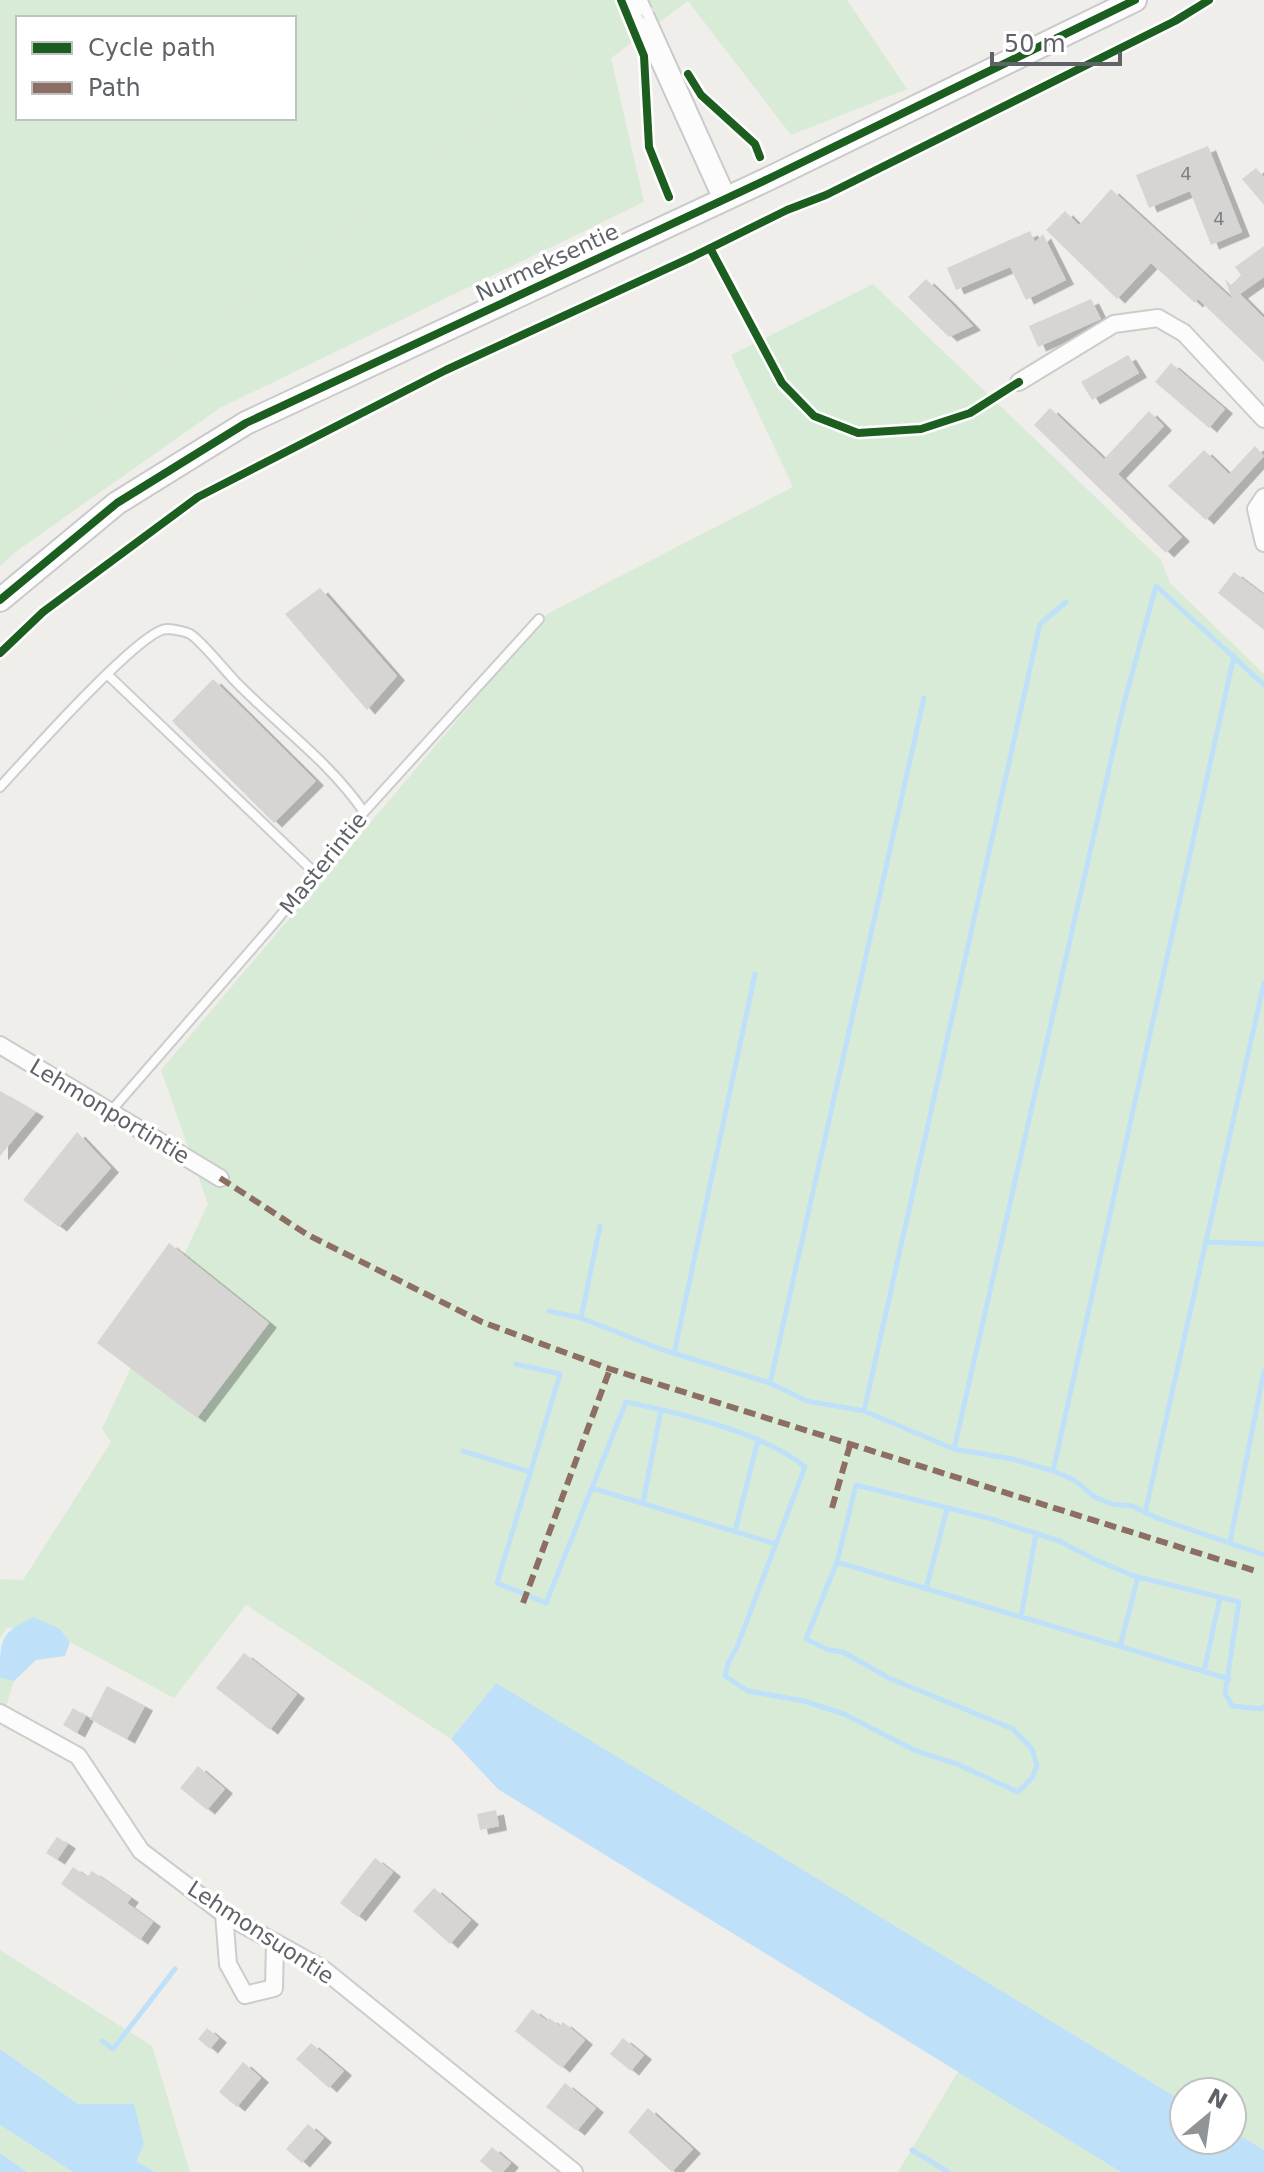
<svg xmlns="http://www.w3.org/2000/svg" width="1264" height="2172" font-family="'DejaVu Sans',sans-serif">
  <defs>
    <filter id="shadow"><feDropShadow dx="8" dy="4.5" stdDeviation="0" flood-color="#0004"/></filter>
  </defs>
  <rect width="100%" height="100%" fill="#efeeea"/>
  <path fill="#d8ebd6" fill-rule="evenodd" d="M 0,0 L 847,0 L 907,89 L 791,135 L 688,1 L 611,58 L 644,202 L 220,408 L 18,550 L 0,566 ZM 18,18 L 294,18 L 294,118 L 18,118 Z
    M 873,284 L 1161,560 L 1170,583 L 1264,674 L 1264,2150 L 1232,2131 L 1232,2092 L 1184,2092 L 1184,2102 L 495,1684 L 451,1739 L 246,1605 L 174,1698 L 70,1642 L 60,1629 L 7,1628 L 0,1638 L 0,1579 L 23,1580 L 111,1442 L 102,1429 L 208,1204 L 161,1070 L 547,614 L 793,487 L 731,355 Z
    M 0,1678 L 14,1681 L 4,1712 L 0,1710 Z
    M 0,1950 L 152,2046 L 190,2172 L 155,2172 L 136,2161 L 134,2104 L 78,2104 L 0,2049 Z
    M 959,2070 L 1121,2172 L 898,2172 Z
    M 0,2125 L 73,2172 L 27,2172 L 0,2153 Z"/>
  <path fill="#bfe0f9" d="M 33,1617 L 60,1629 L 70,1642 L 65,1656 L 36,1660 L 14,1681 L 0,1678 C 0,1637 0,1634 33,1617 Z
    M 496,1683 L 1184,2102 L 1184,2140 L 1232,2140 L 1232,2131 L 1264,2150 L 1264,2172 L 1121,2172 L 498,1789 L 451,1739 Z
    M 0,2049 L 78,2104 L 134,2104 L 144,2145 L 136,2161 L 155,2172 L 73,2172 L 0,2125 Z
    M 0,2153 L 27,2172 L 0,2172 Z"/>
  <g fill="none" stroke-linecap="round" stroke-linejoin="round">
    <path stroke="#bfe0f9" stroke-width="5" d="M 1206,1242 L 1264,1244
      M 549,1311 L 581,1318 L 660,1349 L 770,1383 L 807,1401 L 864,1411 L 954,1449 L 1012,1459 L 1053,1471 L 1074,1480 L 1095,1497 L 1112,1504 L 1132,1506 L 1157,1518 L 1264,1555
      M 581,1318 L 600,1226
      M 674,1354 L 755,974
      M 516,1364 L 560,1374 L 497,1583 L 546,1603 L 626,1402 C 679,1413 763,1432 805,1467 L 737,1647 L 728,1663 L 725,1676 L 748,1691 L 804,1701 L 844,1714 L 916,1751 L 957,1764 L 1018,1792 L 1032,1778 L 1037,1766 L 1032,1749 L 1013,1729 L 889,1678 L 843,1652 L 829,1650 L 806,1639 L 837,1562 L 856,1485 L 992,1519 L 1059,1541 L 1096,1560 L 1134,1576 L 1239,1602 L 1225,1693 L 1232,1706 L 1261,1709 L 1264,1706
      M 770,1383 L 924,698
      M 864,1411 L 1040,624 L 1066,602
      M 954,1449 L 1124,703 L 1156,586 L 1264,685
      M 463,1451 L 530,1472
      M 1053,1471 L 1234,656
      M 592,1488 L 776,1544
      M 643,1503 L 661,1410
      M 1145,1513 L 1264,983
      M 735,1531 L 758,1440
      M 1230,1542 L 1264,1371
      M 837,1562 L 1229,1679
      M 926,1589 L 947,1509
      M 1021,1617 L 1036,1534
      M 1120,1646 L 1138,1577
      M 1204,1671 L 1220,1598
      M 102,2041 L 113,2049 L 175,1969
      M 912,2150 L 948,2172"/>
  </g>
  <path fill="#d6d5d3" filter="url(#shadow)" d="M 1208,146 L 1242,232 L 1211,245 L 1190,191 L 1149,208 L 1136,175 Z
    M 1256,168 L 1264,177 L 1264,205 L 1242,179 Z
    M 1111,189 L 1232,299 L 1225,279 L 1231,285 L 1241,275 L 1235,267 L 1264,246 L 1264,277 L 1240,294 L 1264,318 L 1264,362 L 1198,299 L 1195,303 L 1151,263 L 1117,299 L 1046,230 L 1065,211 L 1079,225 Z
    M 1030,231 L 1035,242 L 1043,234 L 1066,280 L 1026,300 L 1010,267 L 956,290 L 947,268 Z
    M 926,279 L 948,300 L 973,326 L 949,337 L 908,297 Z
    M 1091,299 L 1101,319 L 1038,347 L 1029,326 Z
    M 1128,355 L 1139,373 L 1092,400 L 1081,382 Z
    M 1171,363 L 1225,409 L 1209,428 L 1155,382 Z
    M 1050,408 L 1104,459 L 1149,411 L 1164,426 L 1118,474 L 1182,537 L 1166,553 L 1034,425 Z
    M 1255,446 L 1264,456 L 1206,520 L 1168,486 L 1204,450 L 1229,474 Z
    M 1234,572 L 1264,595 L 1264,630 L 1218,593 Z
    M 320,588 L 397,676 L 367,710 L 285,614 Z
    M 213,679 L 316,781 L 274,823 L 172,721 Z
    M 0,1091 L 36,1112 L 0,1156 Z
    M 77,1132 L 111,1168 L 59,1227 L 23,1200 Z
    M 169,1243 L 269,1323 L 197,1418 L 97,1343 Z
    M 244,1653 L 297,1694 L 270,1730 L 216,1688 Z
    M 107,1686 L 145,1706 L 127,1739 L 90,1719 Z
    M 73,1708 L 86,1716 L 77,1733 L 63,1725 Z
    M 198,1766 L 225,1789 L 207,1810 L 180,1788 Z
    M 496,1810 L 499,1826 L 480,1830 L 477,1814 Z
    M 57,1837 L 68,1844 L 57,1860 L 46,1853 Z
    M 375,1858 L 393,1872 L 358,1917 L 340,1903 Z
    M 73,1867 L 87,1877 L 92,1871 L 131,1898 L 127,1903 L 153,1922 L 140,1940 L 61,1884 Z
    M 434,1888 L 471,1920 L 450,1944 L 413,1911 Z
    M 532,2009 L 547,2021 L 549,2018 L 560,2026 L 563,2022 L 585,2040 L 562,2068 L 515,2031 Z
    M 207,2028 L 219,2038 L 210,2049 L 198,2039 Z
    M 623,2038 L 644,2055 L 631,2071 L 610,2054 Z
    M 311,2043 L 344,2071 L 329,2088 L 296,2059 Z
    M 243,2062 L 261,2078 L 237,2107 L 219,2092 Z
    M 565,2083 L 596,2108 L 577,2131 L 546,2107 Z
    M 648,2108 L 693,2149 L 672,2172 L 628,2132 Z
    M 308,2124 L 324,2138 L 302,2163 L 286,2149 Z
    M 492,2147 L 511,2163 L 503,2172 L 493,2172 L 480,2161 Z"/>
  <g fill="none" stroke-linecap="round" stroke-linejoin="round">
    <g stroke="#cbcccc" stroke-width="12">
      <path id="lane" d="M 108,675 L 314,872
        M 0,787 C 24,761 139,631 166,629 C 171,629 185,631 190,634 C 201,640 225,671 236,682 C 279,726 329,761 364,812
        M 111,1111 L 276,921 L 364,812 L 539,619"/>
    </g>
    <g stroke="#cbcccc" stroke-width="20">
      <path id="street" d="M 1019,382 L 1114,324 L 1158,318 L 1184,333 L 1264,419
        M 1264,497 L 1256,509 L 1264,543
        M 0,1045 L 220,1178
        M 0,1713 L 78,1756 L 141,1851 L 224,1914 L 323,1969 L 574,2172
        M 224,1914 L 228,1964 L 245,1995 L 274,1988 L 275,1944"/>
    </g>
    <g stroke="#cacacb" stroke-width="26">
      <path id="secondary" d="M 635,0 L 724,197
        M 0,600 L 117,503 L 246,423 L 770,178 L 1135,0"/>
    </g>
    <use href="#lane" stroke="#fdfcfc" stroke-width="8"/>
    <use href="#street" stroke="#fdfcfc" stroke-width="16"/>
    <use href="#secondary" stroke="#fdfcfc" stroke-width="22"/>
    <path stroke="#e4e4e4" stroke-width="5" stroke-dasharray="2 10" stroke-linecap="butt" d="M 0,481 L 213,326 L 432,161 L 598,50 L 665,0"/>
    <path stroke="#8d6e63" stroke-width="6" stroke-dasharray="12 6" stroke-linecap="butt" d="M 220,1178 L 308,1235 L 482,1322 L 610,1369 L 1259,1572
      M 832,1508 L 850,1445
      M 523,1603 L 610,1369"/>
    <g stroke="#fff" stroke-width="13">
      <path id="cycleway" d="M 621,0 L 644,56 L 649,147 L 669,197
        M 688,74 L 701,95 L 755,144 L 760,157
        M 710,248 L 782,383 L 814,416 L 858,433 L 921,429 L 970,413 L 1019,382
        M 0,600 L 117,503 L 246,423 L 770,178 L 1135,0
        M 0,653 L 43,612 L 198,497 L 446,370 L 692,257 L 787,210 L 826,195 L 1175,21 L 1209,0"/>
    </g>
    <use href="#cycleway" stroke="#1b5e20" stroke-width="8"/>
  </g>
  <g text-anchor="middle" stroke-width="7" stroke-linejoin="round" paint-order="stroke">
    <g font-size="18" fill="#7e8184">
      <text x="1186" y="180">4</text>
      <text x="1219" y="225">4</text>
    </g>
    <g font-size="22" fill="#5f6368" stroke="#fff">
      <text transform="translate(547 262) rotate(-25)" y="8">Nurmeksentie</text>
      <text transform="translate(323 863) rotate(-51)" y="8">Masterintie</text>
      <text transform="translate(110 1111) rotate(31)" y="8">Lehmonportintie</text>
      <text transform="translate(261 1932) rotate(33)" y="8">Lehmonsuontie</text>
    </g>
  </g>
  <rect x="16" y="16" width="280" height="104" fill="#ffffff" stroke="#bfc1c3" stroke-width="2"/>
  <rect x="32" y="42" width="40" height="12" fill="#1b5e20" stroke="#bfc1c3" stroke-width="2"/>
  <text x="88" y="56" font-size="24" fill="#5f6368">Cycle path</text>
  <rect x="32" y="82" width="40" height="12" fill="#8d6e63" stroke="#bfc1c3" stroke-width="2"/>
  <text x="88" y="96" font-size="24" fill="#5f6368">Path</text>
  <g transform="translate(1208 2116) rotate(29)"><circle r="38" fill="#ffffff" stroke="#bfc1c3" stroke-width="2"/>
  <path d="M0-6L14 30L0 20L-14 30Z" fill="#919496"/>
  <text y="-12" font-size="22" font-weight="bold" text-anchor="middle" fill="#5f6368">N</text>
  </g>
  <path d="M992 52v12h128v-12" fill="none" stroke="#5f6368" stroke-width="4"/>
  <text x="1004" y="52" font-size="24" fill="#5f6368" stroke="#ffffff" stroke-width="6" paint-order="stroke">50 m</text>
</svg>
